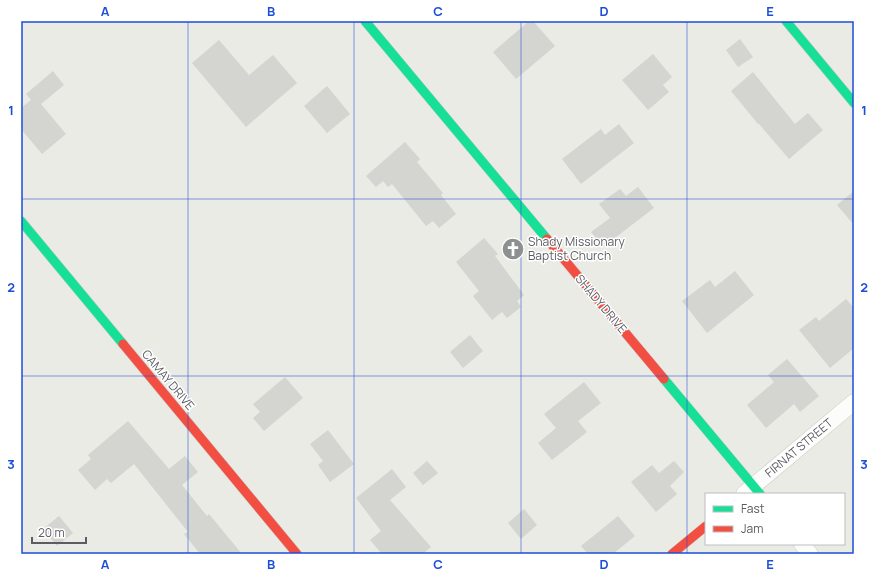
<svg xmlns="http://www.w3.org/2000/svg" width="875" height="575" font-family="Manrope,sans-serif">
  <rect width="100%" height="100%" fill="#ebebe5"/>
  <path fill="#d4d4d0" d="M 529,21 L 533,21 L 555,46 L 516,79 L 493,52 Z
    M 740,39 L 753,57 L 738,67 L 726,50 Z
    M 219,40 L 249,75 L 273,55 L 297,83 L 246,127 L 192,63 Z
    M 653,54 L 672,77 L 663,85 L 669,92 L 648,110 L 622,80 Z
    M 53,71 L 64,85 L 41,104 L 66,134 L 42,154 L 21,129 L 21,108 L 31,100 L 26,94 Z
    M 753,72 L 795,124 L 808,113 L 823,130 L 789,159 L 759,124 L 758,124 L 731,91 Z
    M 327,86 L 350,114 L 327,133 L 304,106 Z
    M 619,124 L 634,143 L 581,184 L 562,159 L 601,129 L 605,135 Z
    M 405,142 L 420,159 L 417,162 L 443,193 L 441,195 L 456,214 L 439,228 L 433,221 L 426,226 L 392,184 L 388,187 L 383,181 L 376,187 L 366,176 Z
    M 638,187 L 654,208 L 603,247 L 591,232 L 610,218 L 599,204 L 620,189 L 626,196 Z
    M 854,191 L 854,225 L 837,205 Z
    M 484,238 L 498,254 L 495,256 L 524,295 L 517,301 L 521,307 L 507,318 L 502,312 L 492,320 L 473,296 L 479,291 L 456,262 Z
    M 735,271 L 754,295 L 707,333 L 682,301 L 710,280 L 715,287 Z
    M 846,299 L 854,308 L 854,348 L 830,368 L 799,330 L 816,317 L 819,321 Z
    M 470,335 L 483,351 L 463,368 L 450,352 Z
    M 787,359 L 819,396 L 800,412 L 794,404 L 766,428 L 747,405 L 774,382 L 768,375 Z
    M 285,377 L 303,398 L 264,431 L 253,418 L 260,412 L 253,404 Z
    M 584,382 L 601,403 L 578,421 L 587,432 L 552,460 L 538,443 L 556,428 L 544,414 Z
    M 128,421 L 169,469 L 185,456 L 198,472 L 182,485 L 207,516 L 209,514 L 242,554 L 200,554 L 184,534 L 188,532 L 134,464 L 111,483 L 107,479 L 95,490 L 78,470 L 91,459 L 88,455 Z
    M 328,430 L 354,464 L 330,482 L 318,465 L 323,461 L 310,444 Z
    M 427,461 L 438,473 L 423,485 L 413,473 Z
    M 674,461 L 684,472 L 670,486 L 677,494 L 656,512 L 631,482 L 652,465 L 659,473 Z
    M 392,469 L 406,487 L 390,500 L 431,547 L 423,554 L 382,554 L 370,540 L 381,531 L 356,498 Z
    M 524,509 L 537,525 L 521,539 L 508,523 Z
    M 59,516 L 73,533 L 57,546 L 43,529 Z
    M 618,516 L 635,536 L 613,554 L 588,554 L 581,546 Z"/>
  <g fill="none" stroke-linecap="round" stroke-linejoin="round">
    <g stroke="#c8c9c7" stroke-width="17">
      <path id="street" d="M 744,494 L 854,402
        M 802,544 L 810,554"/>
    </g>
    <g stroke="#c8c8c7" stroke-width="10">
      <path id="fast" d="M 365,21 L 547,239
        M 786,21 L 854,103
        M 21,221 L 123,344
        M 664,379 L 760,494"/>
    </g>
    <g stroke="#c8c8c7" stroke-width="10">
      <path id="jam" d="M 547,239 L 664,379
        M 123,344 L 297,554
        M 672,554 L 706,526"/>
    </g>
    <use href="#street" stroke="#fcfcfb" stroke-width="16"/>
    <use href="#fast" stroke="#16e098" stroke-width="9"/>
    <use href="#jam" stroke="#f24e42" stroke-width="9"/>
  </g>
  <path fill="none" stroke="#1d4ed8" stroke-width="1" stroke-opacity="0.55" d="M 188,21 L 188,554M 354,21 L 354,554M 521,21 L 521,554M 687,21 L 687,554M 21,199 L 854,199M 21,376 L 854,376"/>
  <defs>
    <g id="church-disc" transform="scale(1.15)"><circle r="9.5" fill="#8d8f90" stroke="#fff"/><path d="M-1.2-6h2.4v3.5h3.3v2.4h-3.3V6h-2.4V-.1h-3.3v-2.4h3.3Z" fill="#fff"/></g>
  </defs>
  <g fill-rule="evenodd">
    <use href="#church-disc" x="513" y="249"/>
  </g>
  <g text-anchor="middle" stroke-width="3" stroke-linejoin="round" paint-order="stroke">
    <g font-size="12" fill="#5b5d63" stroke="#fff" text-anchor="start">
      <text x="528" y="246">Shady Missionary<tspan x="528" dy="14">Baptist Church</tspan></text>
    </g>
    <g font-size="12" fill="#5b5d63" stroke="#fff">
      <text transform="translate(601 304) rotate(50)" y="4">SHADY DRIVE</text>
      <text transform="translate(168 380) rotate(50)" y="4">CAMAY DRIVE</text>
      <text transform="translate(799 448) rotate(-40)" y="4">FIRNAT STREET</text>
    </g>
  </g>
  <rect width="875" height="575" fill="none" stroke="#ffffff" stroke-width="44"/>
  <rect x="705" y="493" width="140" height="52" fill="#ffffff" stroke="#bdbec1"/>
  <rect x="713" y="506" width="20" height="6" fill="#16e098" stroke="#bdbec1"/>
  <text x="741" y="513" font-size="12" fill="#5b5d63">Fast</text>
  <rect x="713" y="526" width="20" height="6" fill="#f24e42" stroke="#bdbec1"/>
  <text x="741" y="533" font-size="12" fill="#5b5d63">Jam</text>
  <path d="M32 537v6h54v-6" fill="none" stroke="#5b5d63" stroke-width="2"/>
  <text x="38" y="537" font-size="12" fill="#5b5d63" stroke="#ffffff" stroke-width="3" paint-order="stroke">20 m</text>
  <rect x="22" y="22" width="831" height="531" fill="none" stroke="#1d4ed8" stroke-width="1.5"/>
  <g font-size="13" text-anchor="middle" font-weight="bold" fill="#1d4ed8">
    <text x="105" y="16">A</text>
    <text x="271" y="16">B</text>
    <text x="438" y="16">C</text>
    <text x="604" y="16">D</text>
    <text x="770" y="16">E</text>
    <text x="11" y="115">1</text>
    <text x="864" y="115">1</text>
    <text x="11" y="292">2</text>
    <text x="864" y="292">2</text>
    <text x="11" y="469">3</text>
    <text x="864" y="469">3</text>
    <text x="105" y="569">A</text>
    <text x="271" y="569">B</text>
    <text x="438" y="569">C</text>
    <text x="604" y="569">D</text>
    <text x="770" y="569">E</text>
  </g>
</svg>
